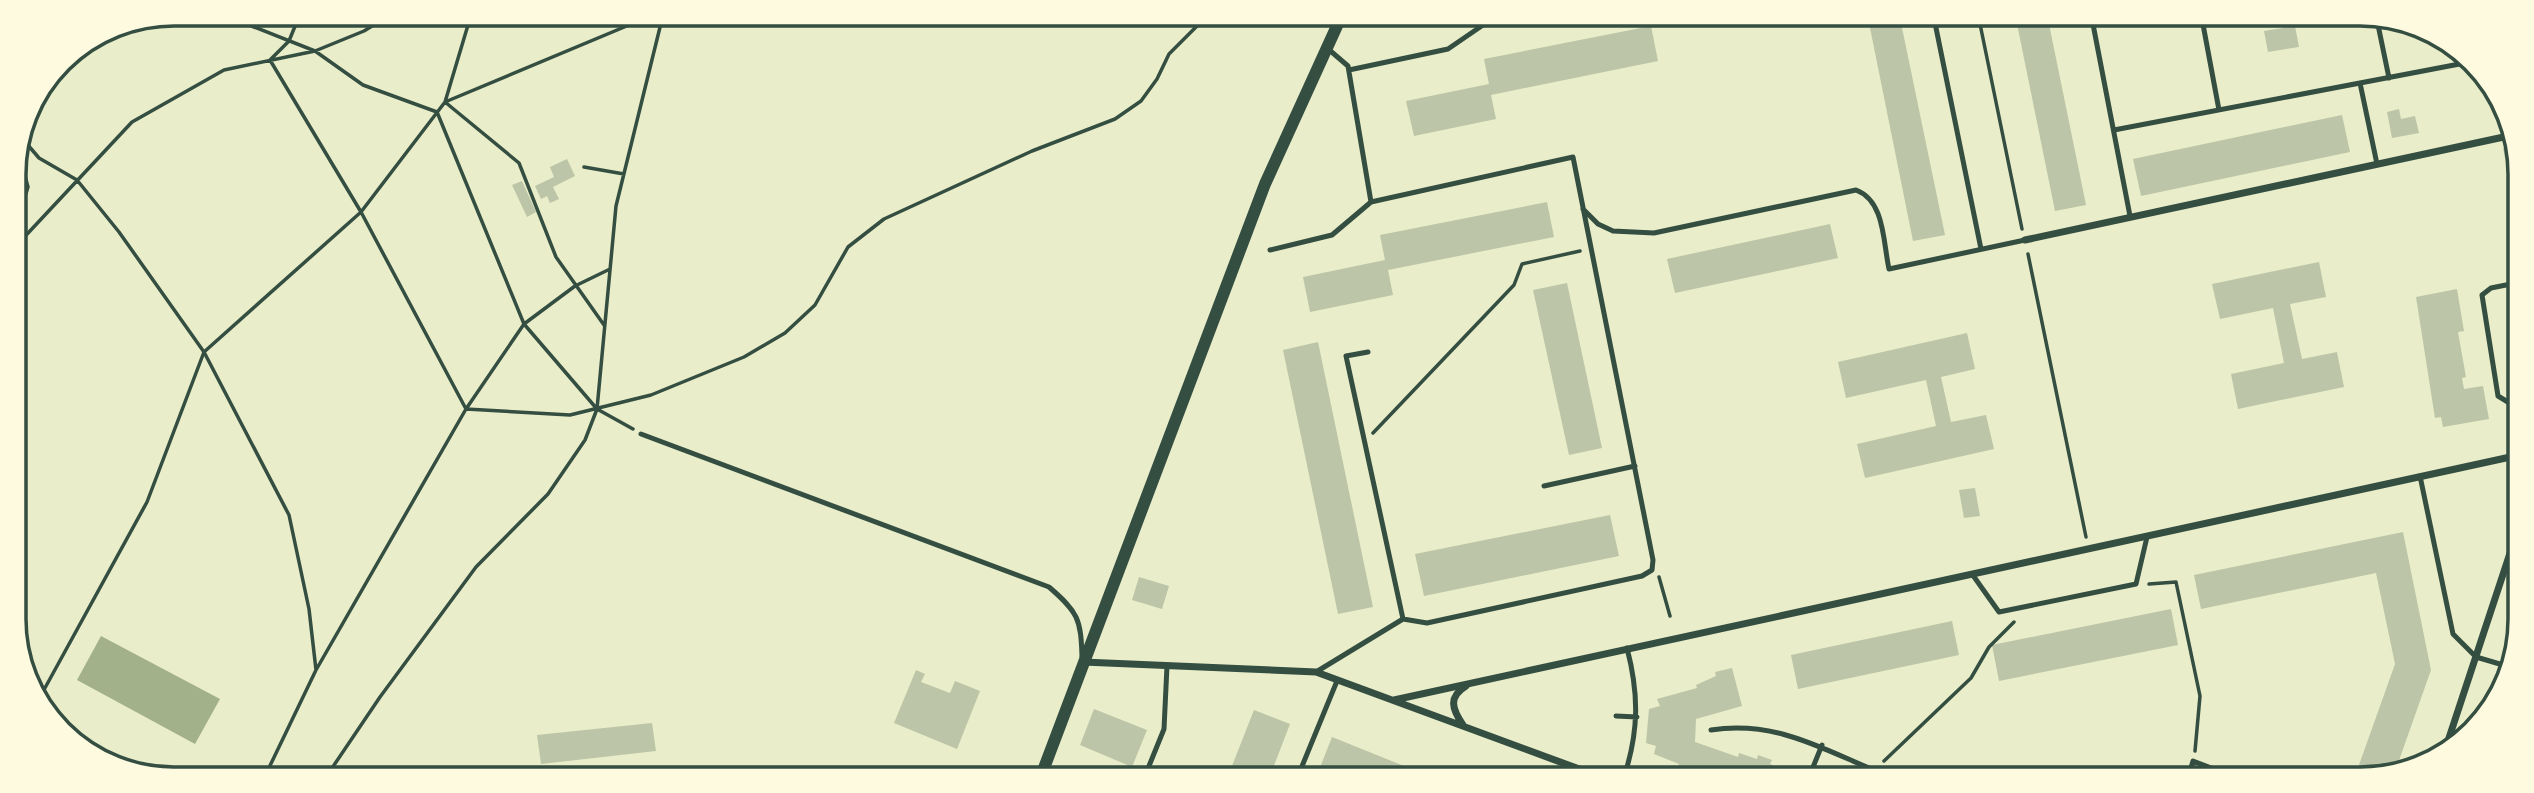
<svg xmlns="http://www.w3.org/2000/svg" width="2534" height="793" font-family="Commissioner,sans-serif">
  <rect width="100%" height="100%" fill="#e9edc9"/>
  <path fill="#a3b18a" d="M 101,636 L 220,699 L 195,744 L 77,680 Z"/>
  <path fill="#bcc5a7" d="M 1868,18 L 1900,18 L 1945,235 L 1913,241 Z
    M 2016,19 L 2048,19 L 2086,205 L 2055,211 Z
    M 1651,26 L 1658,61 L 1491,95 L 1496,119 L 1414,136 L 1406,101 L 1489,84 L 1484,59 Z
    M 2295,26 L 2299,47 L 2268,52 L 2264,31 Z
    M 2399,109 L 2401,119 L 2415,116 L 2419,133 L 2392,138 L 2387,112 Z
    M 2342,115 L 2350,152 L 2141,196 L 2133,159 Z
    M 2517,146 L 2517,211 L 2515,211 L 2503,148 Z
    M 567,159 L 575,176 L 553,187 L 559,199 L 550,203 L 547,196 L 541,199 L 535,186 L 554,177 L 550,167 Z
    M 522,181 L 536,212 L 527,217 L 512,185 Z
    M 1547,202 L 1554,237 L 1388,270 L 1393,295 L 1310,312 L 1303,277 L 1385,260 L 1380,235 Z
    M 1830,224 L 1838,258 L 1675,293 L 1667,259 Z
    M 2319,262 L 2326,297 L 2290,304 L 2302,359 L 2337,352 L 2344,387 L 2238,409 L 2231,374 L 2284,363 L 2273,308 L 2220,319 L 2212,284 Z
    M 1567,283 L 1602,448 L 1569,455 L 1533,290 Z
    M 2457,289 L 2464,331 L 2458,332 L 2466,377 L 2462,378 L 2464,389 L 2483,386 L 2489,419 L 2443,427 L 2441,417 L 2435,418 L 2416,297 Z
    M 1967,333 L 1975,369 L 1941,377 L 1951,422 L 1986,415 L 1994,449 L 1865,478 L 1857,444 L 1936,426 L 1926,380 L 1846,398 L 1838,362 Z
    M 1318,342 L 1373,607 L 1338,614 L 1283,350 Z
    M 1975,488 L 1980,516 L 1964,518 L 1959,490 Z
    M 1610,515 L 1619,556 L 1424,596 L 1415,554 Z
    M 2403,532 L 2431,670 L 2396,769 L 2370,779 L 2354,779 L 2395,664 L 2376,573 L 2201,609 L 2194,575 Z
    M 1139,577 L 1169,586 L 1162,609 L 1132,600 Z
    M 2171,609 L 2178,645 L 1999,681 L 1992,645 Z
    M 1952,621 L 1959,655 L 1798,689 L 1791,655 Z
    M 1732,668 L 1742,706 L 1696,719 L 1695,742 L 1738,757 L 1739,753 L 1757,759 L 1758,755 L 1772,760 L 1770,764 L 1790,772 L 1788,777 L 1696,777 L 1678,766 L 1679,764 L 1654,754 L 1656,746 L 1646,743 L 1649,709 L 1660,706 L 1657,699 L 1697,688 L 1696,685 L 1716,676 L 1715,672 Z
    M 916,670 L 925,674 L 921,682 L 950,693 L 955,681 L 980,691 L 957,749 L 894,723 Z
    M 1094,709 L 1147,730 L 1132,767 L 1080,745 Z
    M 1254,710 L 1290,724 L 1270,776 L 1228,776 Z
    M 652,723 L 656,751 L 541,764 L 537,735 Z
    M 1332,737 L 1429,776 L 1334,776 L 1319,770 Z"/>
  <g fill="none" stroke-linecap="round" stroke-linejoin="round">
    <path stroke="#344e41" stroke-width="3.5" d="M 221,14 L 315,51 L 363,85 L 437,112 L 524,324 L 597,409 L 633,429
      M 300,14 L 289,41 L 270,60 L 361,212 L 466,409 L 570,415 L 651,395 L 744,357 L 785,333 L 815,305 L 848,247 L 884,219 L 1032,151 L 1115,119 L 1141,101 L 1157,79 L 1169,54 L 1206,17
      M 1979,19 L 2022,229
      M 21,137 L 39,158 L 77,180 L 119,232 L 204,352 L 289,515 L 309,609 L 316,670
      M 584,167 L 624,174
      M 15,229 L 28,187 L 18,150
      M 15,247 L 132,122 L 224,70 L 315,51 L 364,31 L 390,15
      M 2028,254 L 2086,537
      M 604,325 L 556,257 L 519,163 L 445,102 L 653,15
      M 1373,433 L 1514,285 L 1522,264 L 1580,251
      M 1659,577 L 1670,616
      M 2149,584 L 2176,582 L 2200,696 L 2195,751
      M 40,697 L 147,502 L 204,352 L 361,212 L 445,102 L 471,15
      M 1884,761 L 1971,678 L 1989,647 L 2014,622
      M 266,774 L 316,670 L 466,409 L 524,324 L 575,286 L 610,269
      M 328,774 L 380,697 L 476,567 L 548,494 L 585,440 L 597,409 L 616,206 L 663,15"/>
    <path stroke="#344e41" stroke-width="5" d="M 1934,18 L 1981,249
      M 2092,19 L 2130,216
      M 2202,19 L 2219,110
      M 2377,20 L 2389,78
      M 2148,21 L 2160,19
      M 1327,48 L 1348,66 L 1371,202 L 1573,157 L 1653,560 L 1652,570 L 1642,576 L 1427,623 L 1403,619
      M 1349,70 L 1448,49 L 1483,25 L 1519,17
      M 2360,83 L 2377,164
      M 2114,130 L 2470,62
      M 1583,209 L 1598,224 L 1613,231 L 1654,233 L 1856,190 C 1885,201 1883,242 1889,269 L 2025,240
      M 1270,250 L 1332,235 L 1371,202
      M 2516,407 L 2498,396 L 2482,295 L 2491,288 L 2516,283
      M 641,434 L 1049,587 C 1078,612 1081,619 1082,657
      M 2420,476 L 2453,634 L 2476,657 L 2510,667
      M 1544,486 L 1635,466
      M 1972,574 L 1999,612 L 2136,584 L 2147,537
      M 1316,672 L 1403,619 L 1346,356 L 1368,352
      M 1616,716 L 1637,717
      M 1711,730 C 1782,719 1831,755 1894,778
      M 1149,766 L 1164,729 L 1167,666
      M 1298,776 L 1337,681
      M 1624,777 C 1639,731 1639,694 1627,648
      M 1809,777 L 1822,745
      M 2188,778 L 2193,761 L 2237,778"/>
    <path stroke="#344e41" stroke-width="7" d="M 2025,240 L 2513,135
      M 1083,662 L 1316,672 L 1601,777
      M 1394,700 L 2515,456
      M 1463,725 C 1452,709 1448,697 1466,686
      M 2445,750 L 2515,538"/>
    <path stroke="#344e41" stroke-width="12" d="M 1041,776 L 1265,184 L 1341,17"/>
  </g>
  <path d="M0 0H2534V793H0ZM174 26H2360A148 148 0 0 1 2508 174V619A148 148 0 0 1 2360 767H174A148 148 0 0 1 26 619V174A148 148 0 0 1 174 26Z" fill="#fefae0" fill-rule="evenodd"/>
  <path fill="none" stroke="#344e41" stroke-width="3.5" d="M174 26H2360A148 148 0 0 1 2508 174V619A148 148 0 0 1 2360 767H174A148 148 0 0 1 26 619V174A148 148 0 0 1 174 26Z"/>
</svg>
